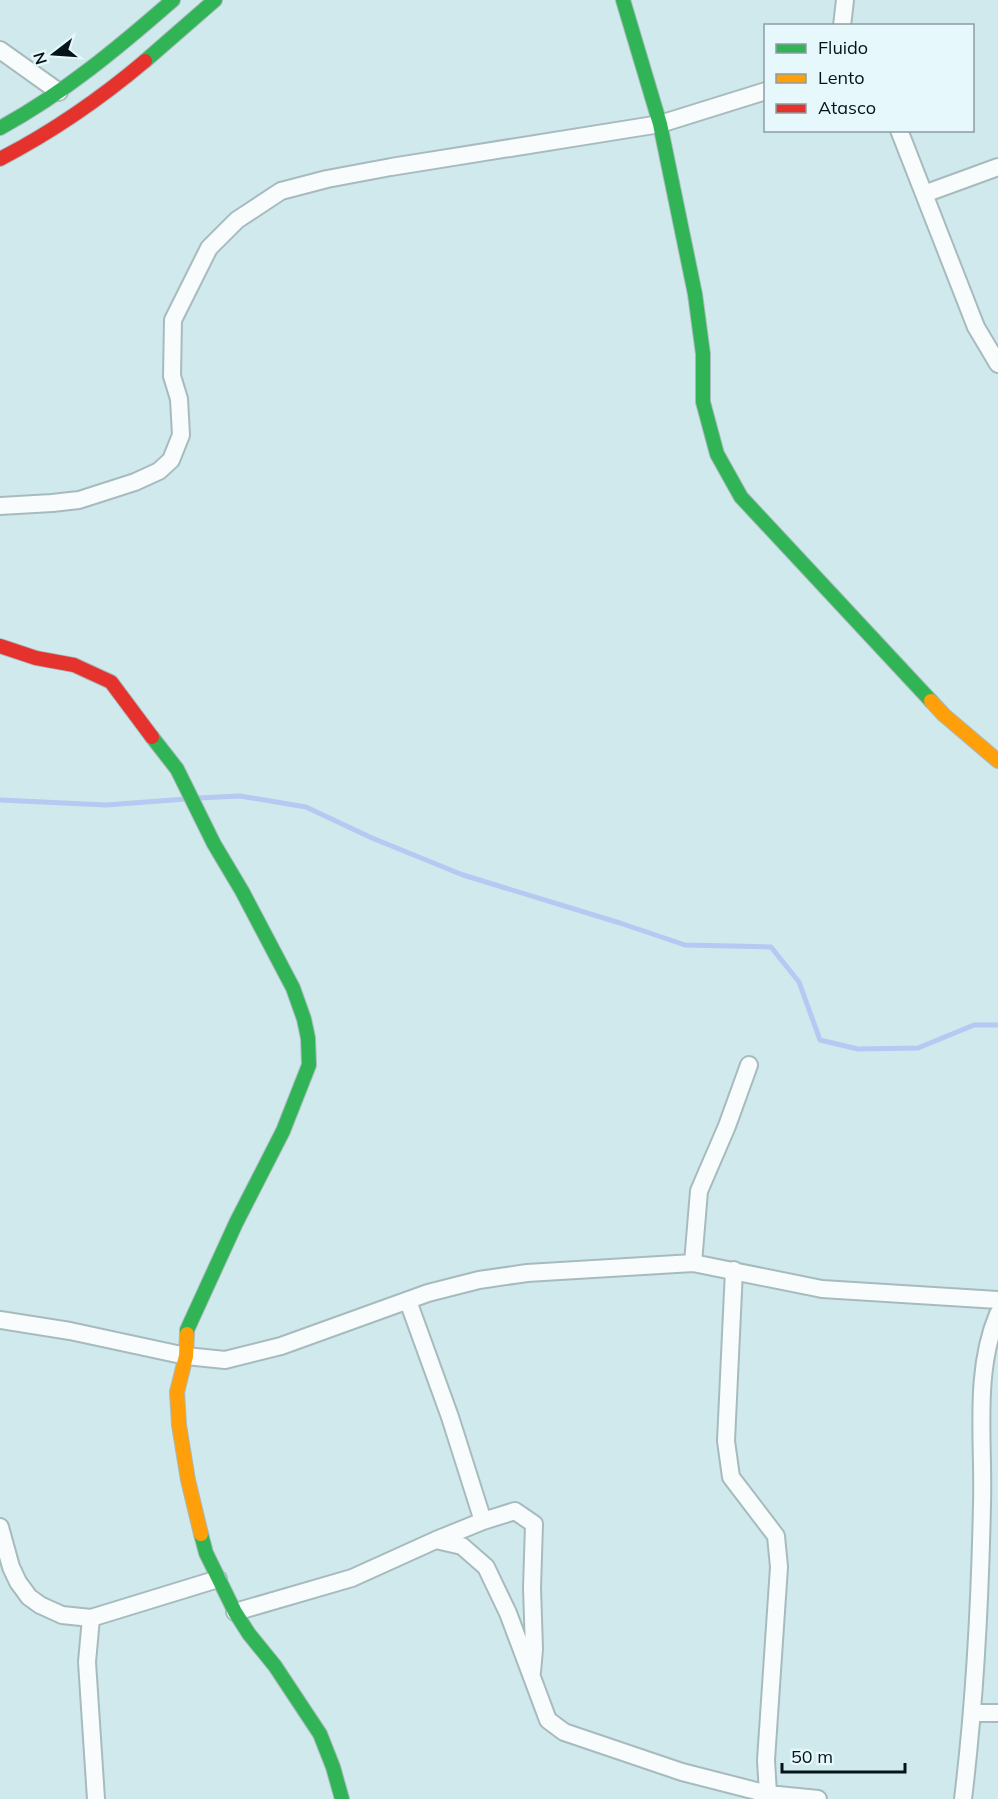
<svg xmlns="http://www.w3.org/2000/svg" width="998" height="1799" font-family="Mulish,sans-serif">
  <rect width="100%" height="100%" fill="#d0e9ed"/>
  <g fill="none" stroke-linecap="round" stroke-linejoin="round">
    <path stroke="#b7c8f2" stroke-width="5" d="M 198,798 L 240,796 L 306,807 L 372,838 L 463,875 L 620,923 L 685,945 L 771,947 L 799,982 L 820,1040 L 858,1049 L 918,1048 L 974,1025 L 998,1025
      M 0,800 L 106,805 L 186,799"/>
    <g stroke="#a7bbbe" stroke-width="20">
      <path id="street" d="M 842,26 L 845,0
        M 0,50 L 59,92
        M 899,130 L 976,327 L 998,364
        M 924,194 L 998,167
        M 0,506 L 52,503 L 79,500 L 135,482 L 159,471 L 171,460 L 181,435 L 179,399 L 172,376 L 173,320 L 209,248 L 237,220 L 281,191 L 327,179 L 391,167 L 660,124 L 766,91
        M 693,1263 L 699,1191 L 727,1126 L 749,1065
        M 734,1270 L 726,1441 L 731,1477 L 776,1536 L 779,1567 L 766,1760 L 768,1794
        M 408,1301 L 450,1417 L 483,1521
        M 0,1320 L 70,1331 L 186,1356 L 225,1360 L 281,1346 L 428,1293 L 479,1280 L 527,1273 L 693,1263 L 822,1289 L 998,1300
        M 0,1527 L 11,1567 L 18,1582 L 29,1597 L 40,1605 L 62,1615 L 91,1618 L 218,1579
        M 436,1540 L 483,1521 L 515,1511 L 534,1524 L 532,1588 L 534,1649 L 532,1672
        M 235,1612 L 352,1578 L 436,1540 L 462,1546 L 486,1567 L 508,1613 L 548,1720 L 564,1732 L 682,1772 L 768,1794 L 818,1799
        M 91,1618 L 87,1662 L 96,1799
        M 973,1713 L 998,1713
        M 963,1799 C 975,1701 980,1602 982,1504 C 984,1442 973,1373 998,1314"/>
    </g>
    <g stroke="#a7bbbe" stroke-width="16">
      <path id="fast" d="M 623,0 L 660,124 L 695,294 L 703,354 L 703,402 L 717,454 L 741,497 L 931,701
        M 145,61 L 215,0
        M 0,128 C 64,93 118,48 173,0
        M 152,737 L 177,769 L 214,844 L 242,891 L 293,988 L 304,1019 L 308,1038 L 309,1065 L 283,1131 L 236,1223 L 187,1330 L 187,1334
        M 201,1534 L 206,1553 L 235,1612 L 249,1634 L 275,1666 L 320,1734 L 333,1767 L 342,1799"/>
    </g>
    <g stroke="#a7bbbe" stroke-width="16">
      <path id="slow" d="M 931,701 L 944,715 L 998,761
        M 187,1334 L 186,1356 L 177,1392 L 179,1425 L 188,1480 L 201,1534"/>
    </g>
    <g stroke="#a7bbbe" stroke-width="16">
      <path id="jam" d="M 0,159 C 52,132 100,99 145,61
        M 0,646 L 36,658 L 74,665 L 111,682 L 152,737"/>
    </g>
    <use href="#street" stroke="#f8fcfc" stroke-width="16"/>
    <use href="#fast" stroke="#30b455" stroke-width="14"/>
    <use href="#slow" stroke="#ff9f0a" stroke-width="14"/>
    <use href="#jam" stroke="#e5322d" stroke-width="14"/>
  </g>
  <rect x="764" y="24" width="210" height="108" fill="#e6f8fc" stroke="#8c9da1" stroke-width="1.5"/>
  <rect x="776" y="44" width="30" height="9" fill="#30b455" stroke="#8c9da1" stroke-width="1.5"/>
  <text x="818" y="54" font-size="18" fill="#041418">Fluido</text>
  <rect x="776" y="74" width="30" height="9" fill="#ff9f0a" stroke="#8c9da1" stroke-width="1.5"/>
  <text x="818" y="84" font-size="18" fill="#041418">Lento</text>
  <rect x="776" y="104" width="30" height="9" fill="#e5322d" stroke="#8c9da1" stroke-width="1.5"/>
  <text x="818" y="114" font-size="18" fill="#041418">Atasco</text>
  <g transform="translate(54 54) rotate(253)" stroke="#e6f8fc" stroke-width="4.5" paint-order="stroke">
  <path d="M0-4.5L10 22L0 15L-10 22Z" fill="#041418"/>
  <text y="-9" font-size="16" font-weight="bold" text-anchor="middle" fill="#041418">N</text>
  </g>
  <path d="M782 1763v9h123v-9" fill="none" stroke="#041418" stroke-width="3"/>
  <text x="791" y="1763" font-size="18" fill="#041418" stroke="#e6f8fc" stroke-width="4.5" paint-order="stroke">50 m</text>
</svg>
